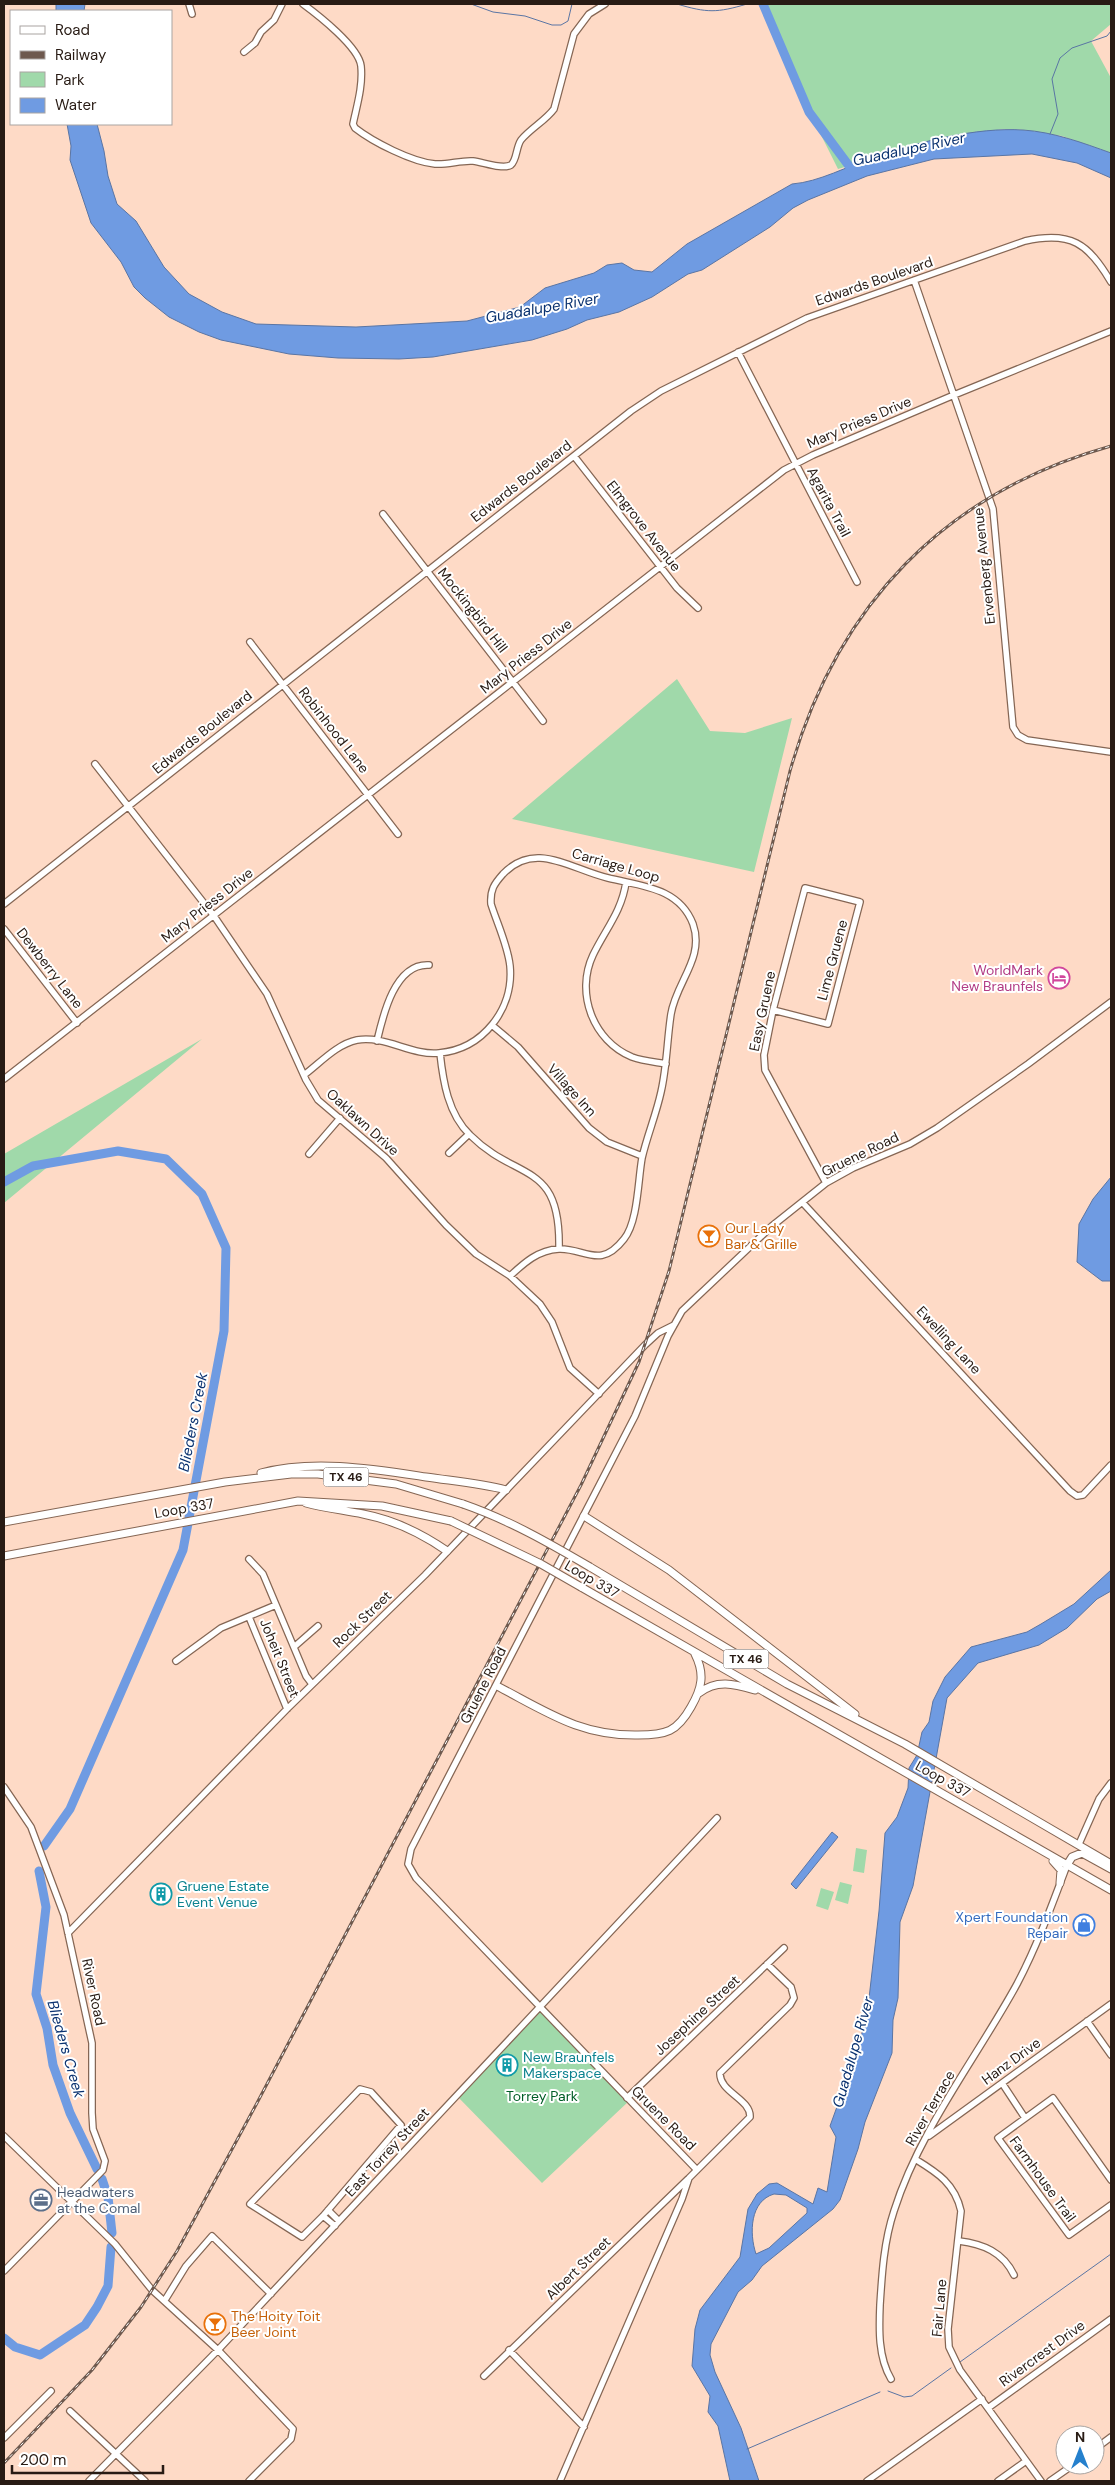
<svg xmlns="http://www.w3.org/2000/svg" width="1115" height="2485" font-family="'DM Sans',sans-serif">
  <rect width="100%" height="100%" fill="#fedac6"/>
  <path fill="#a0d9aa" d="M 767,4 L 1111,4 L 1111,24 L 1091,41 L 1111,78 L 1111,153 L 1062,136 L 1024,130 L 1004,129 L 948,137 L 838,169 L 812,117 Z
    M 677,679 L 710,731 L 745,733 L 792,718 L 754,872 L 512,819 Z
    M 202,1039 L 4,1203 L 4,1154 Z
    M 856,1848 L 867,1850 L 864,1873 L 853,1871 Z
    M 840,1882 L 852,1885 L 848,1904 L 835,1900 Z
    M 821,1888 L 834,1892 L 828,1910 L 816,1906 Z
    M 540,2008 L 629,2101 L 542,2183 L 457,2096 Z"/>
  <path fill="#6f9be2" stroke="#5a75a4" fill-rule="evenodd" d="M 56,4 L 85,4 L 84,11 L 56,11 Z
    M 67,124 L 97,124 L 104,151 L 108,176 L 117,204 L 136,221 L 164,267 L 189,294 L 222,312 L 256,324 L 356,327 L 467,321 L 520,307 L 545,288 L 594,273 L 607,265 L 622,263 L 634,270 L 652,272 L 687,244 L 792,184 C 819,182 848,166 874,157 C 919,142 976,127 1023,130 C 1054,132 1083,143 1111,153 L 1111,178 L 1077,163 L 1032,154 L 934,159 L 867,176 L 808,200 L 793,208 L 770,227 L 702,270 L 688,274 L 652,297 L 619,312 L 587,320 L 567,329 L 532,340 L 433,357 L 399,359 L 338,358 L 289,354 L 221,340 L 199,332 L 169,317 L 145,298 L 134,287 L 121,262 L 91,223 L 70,160 L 71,146 Z
    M 1111,1177 L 1111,1281 L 1102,1281 L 1077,1262 L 1079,1224 L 1093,1199 Z
    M 1111,1570 L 1111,1591 L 1097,1599 L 1067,1628 L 1039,1645 L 978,1663 L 947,1698 L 913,1886 L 900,1922 L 898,1998 L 893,2020 L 892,2053 L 865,2122 L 858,2149 L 840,2200 L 833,2209 L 762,2266 L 752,2280 L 738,2292 L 711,2344 L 710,2355 L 715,2372 L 741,2428 L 759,2481 L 730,2481 L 718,2426 L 708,2412 L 710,2396 L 692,2366 L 695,2329 L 700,2310 L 740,2257 L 748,2209 L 757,2194 L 769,2184 L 777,2183 L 813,2204 L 818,2188 L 827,2192 L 836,2137 L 830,2126 L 859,2046 L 868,2007 L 879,1911 L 885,1833 L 897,1817 L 908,1788 L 909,1768 L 917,1755 L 922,1732 L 929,1722 L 933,1701 L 945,1677 L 971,1647 L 1027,1632 L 1041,1624 L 1074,1604 ZM 774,2194 L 786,2195 L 807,2208 L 807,2213 L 769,2248 L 756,2254 C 749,2233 750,2201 774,2194 Z
    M 832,1832 L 838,1837 L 796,1889 L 791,1884 Z"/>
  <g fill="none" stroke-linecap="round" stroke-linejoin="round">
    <path stroke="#5a75a4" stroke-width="1" d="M 471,4 L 493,12 L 525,16 L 552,25 L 561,25 L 568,21 L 572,4
      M 677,4 C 707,13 717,13 747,4
      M 1050,134 L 1058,114 L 1052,79 L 1060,58 L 1072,48 L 1107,36 L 1111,31
      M 960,2362 L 1111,2254
      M 888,2391 L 904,2397 L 912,2396 L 951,2368
      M 747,2449 L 880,2392"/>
    <path stroke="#6f9be2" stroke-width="9" d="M 763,4 L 809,112 L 855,174
      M 4,1182 L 33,1166 L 118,1151 L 166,1159 L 202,1194 L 226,1248 L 224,1331 L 183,1550 L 70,1809 L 44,1846
      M 39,1871 L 46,1907 L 36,1994 L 47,2028 L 53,2065 L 70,2113 L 97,2169
      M 102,2179 L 108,2197 L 112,2233
      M 4,2338 L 15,2347 L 40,2355 L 85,2325 L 97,2307 L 108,2286 L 111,2247"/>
    <g stroke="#856654" stroke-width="8">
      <path id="minor" d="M 189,4 L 192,14
        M 303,4 C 318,15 359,47 361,66 C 363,86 357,105 353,124 L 355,128 C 373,142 412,162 435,164 C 448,165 461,160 473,161 C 483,162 502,170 511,165 C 517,160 516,147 521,140 C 531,128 545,121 554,109 L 574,34 L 589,14 L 605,4
        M 244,52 L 255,43 L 261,32 L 274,20 L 282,4
        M 914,280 L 993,509 L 1013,727 L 1018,735 L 1027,740 L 1111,752
        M 738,352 L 857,582
        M 574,456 L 677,588 L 698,608
        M 383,514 L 543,721
        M 250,642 L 398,834
        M 95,764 L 214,916 L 267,994 L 306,1080 L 318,1100 L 386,1158 L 446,1225 L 476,1254 L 510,1276 L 540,1304 L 552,1322 L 570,1368 L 599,1394
        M 626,882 C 622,911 605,930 593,955 C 575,993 593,1041 632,1057 C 643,1061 655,1062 666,1064
        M 4,904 L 631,411 L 661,391 L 807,318 L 1025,241 C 1071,231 1088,243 1111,282
        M 4,929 L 77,1023
        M 773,1010 L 828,1024 L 860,902 L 805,888 L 773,1010 L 764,1055 L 765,1070 L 826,1183
        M 493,1026 L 518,1047 L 589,1128 L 607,1142 L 642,1156
        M 377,1041 C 383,1015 395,963 429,965
        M 440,1053 C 443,1081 448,1114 470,1135 C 517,1182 561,1160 559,1249
        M 304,1075 C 320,1063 337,1044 357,1040 C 385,1035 412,1056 439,1053 C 483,1049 514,1009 510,966 C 508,946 497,923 491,904 C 490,890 494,884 503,874 C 535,840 570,869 608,878 C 640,886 679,887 693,924 C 705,958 676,982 671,1014 C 667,1040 667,1066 661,1092 C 656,1115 647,1136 642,1158 C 638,1180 638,1222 624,1239 C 600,1270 585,1248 559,1249 C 538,1250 524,1263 510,1276
        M 4,1079 L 784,470 L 813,455 L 954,395 L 1111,331
        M 449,1153 L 469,1134
        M 309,1154 L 340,1118
        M 802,1202 L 1070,1491 L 1077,1496 L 1083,1495 L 1111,1465
        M 249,1559 L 263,1574 L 306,1676 L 312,1684
        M 249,1617 L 287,1709
        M 294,1647 L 318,1626
        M 176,1661 L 221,1628 L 276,1605
        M 4,1787 L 31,1827 L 64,1915 L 92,2043 L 92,2113 L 93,2129 L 105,2161 L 103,2170 L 4,2271
        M 1079,1844 L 1099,1799 L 1111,1783
        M 68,1933 L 287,1709 L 425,1575 L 645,1345 L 658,1333 L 674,1325
        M 1087,2021 L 1111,2055
        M 1002,2083 L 1025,2118
        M 360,2089 L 371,2092 L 401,2125 L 323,2216 L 302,2237 L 250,2204 Z
        M 627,2098 L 784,1948
        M 4,2136 L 115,2244 L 152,2290 L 218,2350 L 293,2429 L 291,2439 L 249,2481
        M 929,2136 L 1111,2004
        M 915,2159 C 938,2173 955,2184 961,2211 L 948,2329 L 949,2347 L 960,2370 L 1041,2481
        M 697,2170 L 416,1878 L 408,1864 L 411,1849 L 635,1416 L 668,1336 L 682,1311 L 772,1226 L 826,1183 L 853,1168 L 910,1144 L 937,1128 L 1028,1064 L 1111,1002
        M 1111,2180 L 1053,2098 L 998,2138 L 1069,2235 L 1111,2205
        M 328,2210 L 339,2221
        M 323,2216 L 335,2226
        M 959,2241 C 983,2244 1003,2252 1014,2275
        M 165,2300 L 186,2266 L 212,2236 L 271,2294
        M 509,2350 L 584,2427
        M 484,2376 L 688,2179
        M 891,2379 C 878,2357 879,2329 880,2305 C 882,2273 884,2241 894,2211 C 920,2129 976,2059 1017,1984 C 1037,1946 1052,1905 1067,1865
        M 988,2408 L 1111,2319
        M 70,2411 L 145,2481
        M 4,2438 L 51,2391
        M 1095,2449 L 1111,2437
        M 89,2481 L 218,2350 L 717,1818
        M 560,2481 L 682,2199 L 689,2178 L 750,2117 C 751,2099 719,2092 720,2073 L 790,2005 L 794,1998 L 791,1987 L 767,1964
        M 867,2481 L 982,2399
        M 998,2481 L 1026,2461
        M 1050,2481 L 1073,2465"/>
    </g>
    <g stroke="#856654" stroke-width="9">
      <path id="major" d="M 261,1473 C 314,1459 373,1469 426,1477 C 453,1481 480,1483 506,1490
        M 306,1503 C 325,1508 343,1510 363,1514 C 394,1520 421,1533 447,1551
        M 584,1516 L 669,1570 L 855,1714
        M 4,1522 L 225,1482 L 291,1474 L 318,1474 L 396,1484 L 463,1504
        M 4,1556 L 298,1501 L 382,1506 L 451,1521
        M 590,1567 L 787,1684 L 905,1744 L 1111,1864
        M 581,1587 L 1111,1890
        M 497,1686 C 547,1712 580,1736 638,1735 C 666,1735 677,1732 691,1707 C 702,1688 705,1674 695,1654
        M 699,1693 C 717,1679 734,1684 755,1690
        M 1053,1861 L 1061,1870 L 1060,1883
        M 1067,1865 L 1072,1857 L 1082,1853 L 1111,1869"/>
    </g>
    <use href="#minor" stroke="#fff" stroke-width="5.5"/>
    <use href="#major" stroke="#fff" stroke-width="7"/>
    <g stroke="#6e594e" stroke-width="3">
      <path id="rail" d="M 4,2463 L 92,2370 L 141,2307 L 177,2251 L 257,2103 L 581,1485 L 639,1362 L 669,1271 L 790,771 C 837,605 944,493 1111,446"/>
    </g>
    <use href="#rail" stroke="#fff" stroke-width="1" stroke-dasharray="4" stroke-linecap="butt"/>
    <g stroke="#856654" stroke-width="9" stroke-linecap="butt">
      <path id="major-bridge" d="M 463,1504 C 509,1520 549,1543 590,1567
        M 451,1521 L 541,1564 L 581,1587"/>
    </g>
    <use href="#major-bridge" stroke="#fff" stroke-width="7"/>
  </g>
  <defs>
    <g id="hotel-ring" transform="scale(1.125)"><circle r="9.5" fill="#fff" stroke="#d1479c" stroke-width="1.5"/><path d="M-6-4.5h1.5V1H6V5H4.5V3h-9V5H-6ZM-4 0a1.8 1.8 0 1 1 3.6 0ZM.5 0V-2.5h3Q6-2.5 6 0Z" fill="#d1479c"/></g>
    <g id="bar-ring" transform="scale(1.125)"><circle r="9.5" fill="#fff" stroke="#e8710a" stroke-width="1.5"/><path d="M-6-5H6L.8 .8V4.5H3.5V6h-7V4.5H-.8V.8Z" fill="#e8710a"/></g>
    <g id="building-ring" transform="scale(1.125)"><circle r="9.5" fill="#fff" stroke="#0f9aa8" stroke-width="1.5"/><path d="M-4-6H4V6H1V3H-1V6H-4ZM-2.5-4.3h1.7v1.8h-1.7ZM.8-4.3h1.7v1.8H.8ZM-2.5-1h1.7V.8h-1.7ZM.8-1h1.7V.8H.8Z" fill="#0f9aa8"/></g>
    <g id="shop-ring" transform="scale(1.125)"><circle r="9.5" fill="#fff" stroke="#3f7fe0" stroke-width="1.5"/><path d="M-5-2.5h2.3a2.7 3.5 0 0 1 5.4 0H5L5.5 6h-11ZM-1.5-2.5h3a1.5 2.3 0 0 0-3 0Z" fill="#3f7fe0"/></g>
    <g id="office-ring" transform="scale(1.125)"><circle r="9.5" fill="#fff" stroke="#5c6f8a" stroke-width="1.5"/><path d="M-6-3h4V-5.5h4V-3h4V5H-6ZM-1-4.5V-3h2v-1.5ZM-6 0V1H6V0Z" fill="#5c6f8a"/></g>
  </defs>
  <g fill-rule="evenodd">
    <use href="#hotel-ring" x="1059" y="978"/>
    <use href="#bar-ring" x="709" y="1236"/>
    <use href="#building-ring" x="161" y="1894"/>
    <use href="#shop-ring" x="1084" y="1925"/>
    <use href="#building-ring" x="507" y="2065"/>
    <use href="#office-ring" x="41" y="2200"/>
    <use href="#bar-ring" x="215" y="2324"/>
  </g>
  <g text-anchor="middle" stroke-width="4" stroke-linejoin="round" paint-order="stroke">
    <g fill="#fff" stroke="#685f5a" stroke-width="1">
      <rect x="323.5" y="1467.5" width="45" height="19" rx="4"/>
      <rect x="723.5" y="1649.5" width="45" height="19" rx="4"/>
    </g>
    <g font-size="12" font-weight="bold" fill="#281b14">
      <text x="346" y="1481">TX 46</text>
      <text x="746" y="1663">TX 46</text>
    </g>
    <g font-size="14" fill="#281b14" stroke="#fff">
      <text transform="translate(874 281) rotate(-19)" y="5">Edwards Boulevard</text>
      <text transform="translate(859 422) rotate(-23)" y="5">Mary Priess Drive</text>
      <text transform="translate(521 481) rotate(-38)" y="5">Edwards Boulevard</text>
      <text transform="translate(829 502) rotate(62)" y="5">Agarita Trail</text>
      <text transform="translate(644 526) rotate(52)" y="5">Elmgrove Avenue</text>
      <text transform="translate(984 566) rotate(-96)" y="5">Ervenberg Avenue</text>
      <text transform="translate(473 610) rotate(52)" y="5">Mockingbird Hill</text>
      <text transform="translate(526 656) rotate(-38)" y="5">Mary Priess Drive</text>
      <text transform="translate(334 730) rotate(52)" y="5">Robinhood Lane</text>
      <text transform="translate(202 732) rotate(-39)" y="5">Edwards Boulevard</text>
      <text transform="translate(616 865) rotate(16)" y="5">Carriage Loop</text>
      <text transform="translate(207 905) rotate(-38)" y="5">Mary Priess Drive</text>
      <text transform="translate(832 960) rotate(-75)" y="5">Lime Gruene</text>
      <text transform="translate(50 968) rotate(52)" y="5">Dewberry Lane</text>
      <text transform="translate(762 1011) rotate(-78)" y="5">Easy Gruene</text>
      <text transform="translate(572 1090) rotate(48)" y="5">Village Inn</text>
      <text transform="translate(363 1122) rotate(42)" y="5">Oaklawn Drive</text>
      <text transform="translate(860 1154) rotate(-26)" y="5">Gruene Road</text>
      <text transform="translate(949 1340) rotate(47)" y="5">Ewelling Lane</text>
      <text transform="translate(184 1508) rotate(-10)" y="5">Loop 337</text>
      <text transform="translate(592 1579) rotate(30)" y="5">Loop 337</text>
      <text transform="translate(362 1619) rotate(-44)" y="5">Rock Street</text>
      <text transform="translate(280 1658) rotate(68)" y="5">Joheit Street</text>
      <text transform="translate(483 1685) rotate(-63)" y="5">Gruene Road</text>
      <text transform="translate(943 1779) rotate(29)" y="5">Loop 337</text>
      <text transform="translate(94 1992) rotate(78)" y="5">River Road</text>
      <text transform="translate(697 2015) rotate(-43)" y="5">Josephine Street</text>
      <text transform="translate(1011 2061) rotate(-36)" y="5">Hanz Drive</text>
      <text transform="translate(930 2108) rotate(-60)" y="5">River Terrace</text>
      <text transform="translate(664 2118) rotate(45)" y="5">Gruene Road</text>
      <text transform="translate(387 2152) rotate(-47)" y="5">East Torrey Street</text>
      <text transform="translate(1043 2179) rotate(54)" y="5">Farmhouse Trail</text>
      <text transform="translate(578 2268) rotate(-44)" y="5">Albert Street</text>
      <text transform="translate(939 2308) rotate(-85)" y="5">Fair Lane</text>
      <text transform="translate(1042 2353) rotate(-36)" y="5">Rivercrest Drive</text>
    </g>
    <g font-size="14" fill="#b23c85" stroke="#fff" text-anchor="end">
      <text x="1043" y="975">WorldMark<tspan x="1043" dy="16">New Braunfels</tspan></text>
    </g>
    <g font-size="14" fill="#c56008" stroke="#fff" text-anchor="start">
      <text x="725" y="1233">Our Lady<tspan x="725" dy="16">Bar &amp; Grille</tspan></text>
      <text x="231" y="2321">The Hoity Toit<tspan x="231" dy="16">Beer Joint</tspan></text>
    </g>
    <g font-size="14" fill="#0d838f" stroke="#fff" text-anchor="start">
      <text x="177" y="1891">Gruene Estate<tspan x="177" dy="16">Event Venue</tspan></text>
      <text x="523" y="2062">New Braunfels<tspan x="523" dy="16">Makerspace</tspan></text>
    </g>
    <g font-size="14" fill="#366cbe" stroke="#fff" text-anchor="end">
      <text x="1068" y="1922">Xpert Foundation<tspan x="1068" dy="16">Repair</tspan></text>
    </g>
    <g font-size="14" fill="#005d26" stroke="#fff">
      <text x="542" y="2101">Torrey Park</text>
    </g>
    <g font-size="14" fill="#4e5e75" stroke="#fff" text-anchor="start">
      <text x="57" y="2197">Headwaters<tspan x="57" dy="16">at the Comal</tspan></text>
    </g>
    <g font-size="15" font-style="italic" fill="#0a3270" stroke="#fff">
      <text transform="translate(909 149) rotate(-12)" y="5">Guadalupe River</text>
      <text transform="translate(542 308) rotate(-10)" y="5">Guadalupe River</text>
      <text transform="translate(193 1422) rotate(-79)" y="5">Blieders Creek</text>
      <text transform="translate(66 2049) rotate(74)" y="5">Blieders Creek</text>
      <text transform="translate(853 2052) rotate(-74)" y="5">Guadalupe River</text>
    </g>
  </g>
  <rect width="1115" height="2485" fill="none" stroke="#281b14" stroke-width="10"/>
  <rect x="10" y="10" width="162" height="115" fill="#ffffff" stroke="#a9a4a1"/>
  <rect x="20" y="26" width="25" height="8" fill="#ffffff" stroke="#a9a4a1"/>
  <text x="55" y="35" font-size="15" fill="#281b14">Road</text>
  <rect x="20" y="51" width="25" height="8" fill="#6e594e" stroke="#a9a4a1"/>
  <text x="55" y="60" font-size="15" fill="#281b14">Railway</text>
  <rect x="20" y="72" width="25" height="15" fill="#a0d9aa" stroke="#a9a4a1"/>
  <text x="55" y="85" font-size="15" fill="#281b14">Park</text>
  <rect x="20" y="98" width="25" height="15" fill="#6f9be2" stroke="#a9a4a1"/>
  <text x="55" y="110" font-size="15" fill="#281b14">Water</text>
  <g transform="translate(1080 2450)"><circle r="24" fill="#ffffff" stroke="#a9a4a1"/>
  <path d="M0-4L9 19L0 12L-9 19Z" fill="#2580cd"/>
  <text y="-8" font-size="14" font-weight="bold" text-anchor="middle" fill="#281b14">N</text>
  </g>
  <path d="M12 2465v8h151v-8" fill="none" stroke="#281b14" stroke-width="2.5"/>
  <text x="20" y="2465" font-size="15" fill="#281b14" stroke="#ffffff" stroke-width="4" paint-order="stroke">200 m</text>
</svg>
